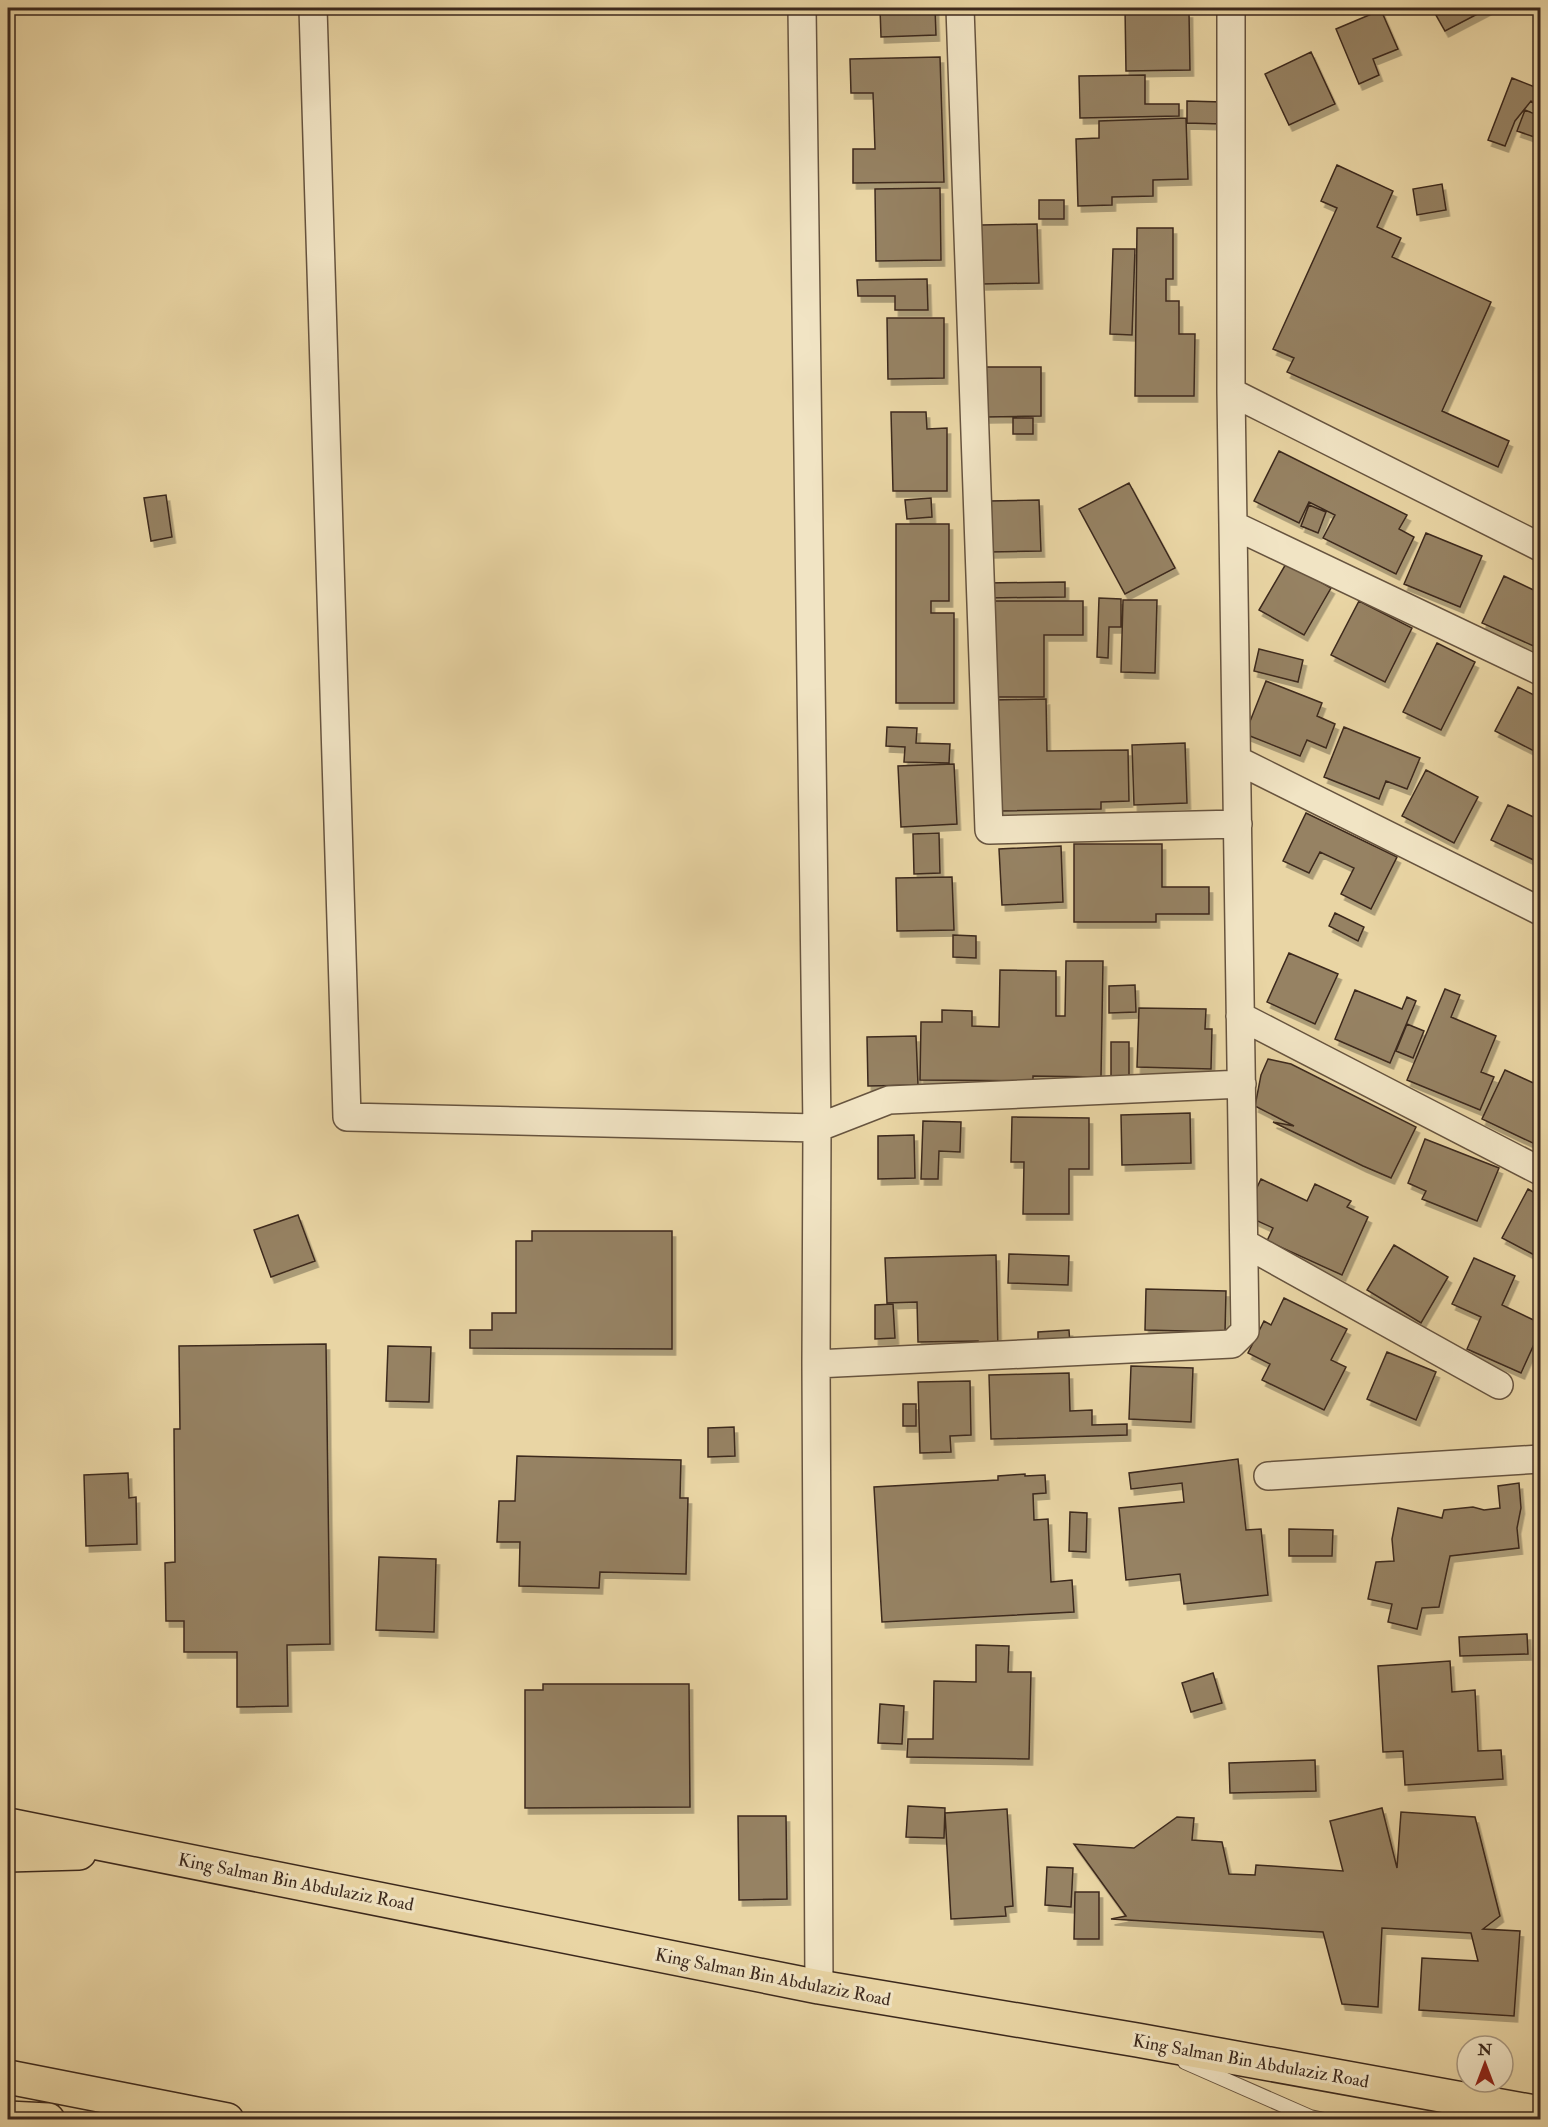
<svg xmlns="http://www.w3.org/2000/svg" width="1548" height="2127" font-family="'IM FELL Double Pica',serif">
  <defs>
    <filter id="shadow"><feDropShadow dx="3.5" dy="6" stdDeviation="0" flood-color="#0004"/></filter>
  </defs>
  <rect width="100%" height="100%" fill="#e9d5a4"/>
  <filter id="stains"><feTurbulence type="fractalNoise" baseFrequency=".00333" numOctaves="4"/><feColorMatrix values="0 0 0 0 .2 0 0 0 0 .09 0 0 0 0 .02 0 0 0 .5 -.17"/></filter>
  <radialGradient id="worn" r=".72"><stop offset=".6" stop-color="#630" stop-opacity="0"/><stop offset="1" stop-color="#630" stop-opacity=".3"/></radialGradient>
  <path fill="#968263" stroke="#3c291d" stroke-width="1.5" filter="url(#shadow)" d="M 880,8 L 935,8 L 936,35 L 881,37 Z
    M 1125,8 L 1165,8 L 1165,12 L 1189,12 L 1190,70 L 1126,71 Z
    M 1432,8 L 1489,8 L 1445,31 Z
    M 1381,10 L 1398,49 L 1373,59 L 1379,75 L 1359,84 L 1336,29 Z
    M 1311,52 L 1335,104 L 1289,125 L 1265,74 Z
    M 940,57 L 944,182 L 853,183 L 853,149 L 875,149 L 873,93 L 851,93 L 850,59 Z
    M 1145,75 L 1145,104 L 1179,104 L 1179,116 L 1080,118 L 1079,76 Z
    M 1512,78 L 1540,89 L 1540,109 L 1531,101 L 1515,121 L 1505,146 L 1488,140 Z
    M 1187,101 L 1222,102 L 1222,124 L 1187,123 Z
    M 1525,110 L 1540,116 L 1540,139 L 1517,131 Z
    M 1186,118 L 1188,179 L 1153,180 L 1153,196 L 1112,197 L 1112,205 L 1078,206 L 1076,139 L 1099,138 L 1099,121 Z
    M 1337,165 L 1393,191 L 1377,227 L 1401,238 L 1392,257 L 1491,302 L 1442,411 L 1509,441 L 1498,467 L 1287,372 L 1294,358 L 1273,349 L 1337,208 L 1321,201 Z
    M 1442,184 L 1446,210 L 1417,215 L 1413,189 Z
    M 940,188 L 941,260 L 876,261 L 875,189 Z
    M 1039,200 L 1064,200 L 1064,219 L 1039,219 Z
    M 1037,224 L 1039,283 L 982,284 L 981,225 Z
    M 1137,228 L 1173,228 L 1173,279 L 1166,279 L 1166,301 L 1179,301 L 1179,334 L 1195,334 L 1194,396 L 1135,396 Z
    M 1113,249 L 1135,249 L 1132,335 L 1110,334 Z
    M 927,279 L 928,310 L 895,310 L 895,296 L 858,296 L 857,280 Z
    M 887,318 L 944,318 L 944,378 L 888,379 Z
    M 985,367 L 1041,367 L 1041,416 L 986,417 Z
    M 891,412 L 926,412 L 927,429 L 947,428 L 947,491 L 893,491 Z
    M 1013,418 L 1033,418 L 1033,434 L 1013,434 Z
    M 1279,451 L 1407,515 L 1399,529 L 1414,537 L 1396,574 L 1323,538 L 1335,515 L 1309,502 L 1299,523 L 1254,501 Z
    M 1129,483 L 1175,568 L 1125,594 L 1079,509 Z
    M 166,495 L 172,537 L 151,541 L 144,498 Z
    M 931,498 L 932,517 L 907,519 L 905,500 Z
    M 1039,500 L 1041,551 L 989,552 L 988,501 Z
    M 1309,505 L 1326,512 L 1318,533 L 1301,526 Z
    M 896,524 L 949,524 L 949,601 L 931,601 L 931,613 L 954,613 L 954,703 L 896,703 Z
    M 1426,533 L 1482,556 L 1460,607 L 1404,584 Z
    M 1287,562 L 1331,588 L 1304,635 L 1259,610 Z
    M 1504,576 L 1540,593 L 1540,642 L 1538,648 L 1482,623 Z
    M 1065,582 L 1065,597 L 986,598 L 986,583 Z
    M 1099,598 L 1121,599 L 1121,627 L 1109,627 L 1108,658 L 1097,657 Z
    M 1123,600 L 1157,600 L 1155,673 L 1121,672 Z
    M 990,601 L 1083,601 L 1083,635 L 1044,635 L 1044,697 L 986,697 Z
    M 1359,601 L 1412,628 L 1385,682 L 1331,655 Z
    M 1437,643 L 1475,662 L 1441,730 L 1403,712 Z
    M 1259,649 L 1303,660 L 1298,682 L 1254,671 Z
    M 1266,681 L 1322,703 L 1317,716 L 1335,724 L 1326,748 L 1307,740 L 1300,756 L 1245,734 Z
    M 1518,687 L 1540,698 L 1540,754 L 1495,731 Z
    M 1046,699 L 1047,751 L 1128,750 L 1129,801 L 1101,802 L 1101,809 L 999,811 L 992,700 Z
    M 887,727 L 917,728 L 916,743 L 950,744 L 949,763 L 904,762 L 905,747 L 886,746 Z
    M 1344,727 L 1420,758 L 1407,789 L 1386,781 L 1379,799 L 1324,777 Z
    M 1185,743 L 1187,803 L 1134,805 L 1132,745 Z
    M 954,764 L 957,824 L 901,827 L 898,766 Z
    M 1426,770 L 1478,797 L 1454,843 L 1402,816 Z
    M 1508,805 L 1540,820 L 1540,863 L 1491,840 Z
    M 1306,813 L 1397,857 L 1371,909 L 1341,894 L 1354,868 L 1320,852 L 1309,873 L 1283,861 Z
    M 939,833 L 940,873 L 914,874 L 913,834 Z
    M 1074,844 L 1162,844 L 1162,887 L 1209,887 L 1209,914 L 1156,914 L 1156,922 L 1074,922 Z
    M 1061,846 L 1063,902 L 1002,905 L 999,849 Z
    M 952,877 L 954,930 L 897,931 L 896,878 Z
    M 1335,913 L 1364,927 L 1358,941 L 1329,926 Z
    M 953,935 L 976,936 L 976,958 L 953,957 Z
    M 1289,953 L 1338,974 L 1315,1024 L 1267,1002 Z
    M 1066,961 L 1103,961 L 1101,1077 L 1033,1076 L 1033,1081 L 920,1080 L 921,1022 L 942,1022 L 942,1010 L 972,1011 L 972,1026 L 999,1027 L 1000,970 L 1056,971 L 1056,1016 L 1065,1016 Z
    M 1135,985 L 1136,1012 L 1109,1013 L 1109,986 Z
    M 1445,989 L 1460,995 L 1451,1017 L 1496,1036 L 1481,1072 L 1494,1077 L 1480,1110 L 1407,1080 Z
    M 1355,990 L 1402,1009 L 1407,997 L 1416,1001 L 1390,1063 L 1335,1039 Z
    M 1139,1008 L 1206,1009 L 1205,1029 L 1212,1029 L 1211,1069 L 1137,1067 Z
    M 1407,1024 L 1424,1031 L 1413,1058 L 1396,1051 Z
    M 916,1036 L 918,1085 L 868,1086 L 867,1037 Z
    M 1111,1042 L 1129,1042 L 1129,1076 L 1111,1076 Z
    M 1268,1059 L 1291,1064 L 1416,1127 L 1391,1178 L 1363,1166 L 1273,1122 L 1294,1126 L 1255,1106 L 1261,1075 Z
    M 1505,1070 L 1540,1086 L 1540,1137 L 1537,1145 L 1482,1119 Z
    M 1190,1113 L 1191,1163 L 1122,1165 L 1121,1115 Z
    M 1012,1117 L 1089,1118 L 1089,1169 L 1069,1169 L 1069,1214 L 1023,1214 L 1024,1162 L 1011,1162 Z
    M 923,1121 L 961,1122 L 960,1152 L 939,1151 L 938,1179 L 921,1179 Z
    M 914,1135 L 915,1178 L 878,1179 L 878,1136 Z
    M 1425,1139 L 1499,1168 L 1477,1221 L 1422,1199 L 1426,1191 L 1408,1183 Z
    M 1261,1179 L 1307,1201 L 1315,1184 L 1351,1201 L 1347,1207 L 1368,1217 L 1342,1275 L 1267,1241 L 1273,1228 L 1244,1215 Z
    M 1528,1189 L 1540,1196 L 1540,1258 L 1502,1238 Z
    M 298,1215 L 315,1261 L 271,1277 L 254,1230 Z
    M 532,1231 L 672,1231 L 672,1349 L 470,1348 L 470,1330 L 492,1330 L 492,1313 L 516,1313 L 516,1241 L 532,1241 Z
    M 1394,1245 L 1448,1277 L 1421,1323 L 1367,1290 Z
    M 1009,1254 L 1069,1256 L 1068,1285 L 1008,1283 Z
    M 996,1255 L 998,1351 L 978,1351 L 978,1341 L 918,1342 L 917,1302 L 887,1303 L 885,1258 Z
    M 1474,1258 L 1515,1276 L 1502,1305 L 1540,1323 L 1540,1331 L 1521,1373 L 1467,1349 L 1481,1317 L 1452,1304 Z
    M 1146,1289 L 1226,1291 L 1225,1332 L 1145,1330 Z
    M 1284,1298 L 1347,1329 L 1331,1360 L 1346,1367 L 1324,1410 L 1262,1380 L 1270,1364 L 1248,1353 L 1264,1321 L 1271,1325 Z
    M 893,1304 L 895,1338 L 875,1339 L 875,1305 Z
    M 1069,1330 L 1070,1345 L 1038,1346 L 1038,1332 Z
    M 326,1344 L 330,1644 L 287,1645 L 288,1706 L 237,1707 L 237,1652 L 184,1652 L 184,1621 L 166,1621 L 165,1563 L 175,1562 L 174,1429 L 180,1429 L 179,1346 Z
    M 388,1346 L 431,1347 L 429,1402 L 386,1401 Z
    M 1387,1352 L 1436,1372 L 1416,1420 L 1367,1399 Z
    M 1131,1366 L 1193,1368 L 1191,1422 L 1129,1419 Z
    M 1069,1373 L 1070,1411 L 1092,1410 L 1092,1425 L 1127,1424 L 1127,1435 L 991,1439 L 989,1375 Z
    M 970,1381 L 971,1435 L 950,1436 L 951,1452 L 920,1453 L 918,1382 Z
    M 903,1404 L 916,1404 L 916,1426 L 903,1426 Z
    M 734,1427 L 735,1456 L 708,1457 L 708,1428 Z
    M 517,1456 L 681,1460 L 680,1498 L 688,1498 L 686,1574 L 600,1572 L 599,1588 L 519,1586 L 520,1542 L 497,1542 L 499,1501 L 515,1501 Z
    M 1238,1459 L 1246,1530 L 1261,1529 L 1268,1595 L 1184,1604 L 1180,1574 L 1126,1580 L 1119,1508 L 1184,1502 L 1182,1483 L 1131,1489 L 1129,1473 Z
    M 128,1473 L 129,1498 L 136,1497 L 137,1544 L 86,1546 L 84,1475 Z
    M 1025,1474 L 1025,1476 L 1045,1475 L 1046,1493 L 1033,1494 L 1034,1520 L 1048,1519 L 1051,1582 L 1072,1580 L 1074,1612 L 882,1622 L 874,1487 L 998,1480 L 998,1476 Z
    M 1519,1483 L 1521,1508 L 1517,1528 L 1519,1548 L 1450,1556 L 1439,1607 L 1422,1608 L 1417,1629 L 1388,1622 L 1392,1604 L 1368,1599 L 1376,1562 L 1394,1561 L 1392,1539 L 1398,1508 L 1442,1518 L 1444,1510 L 1473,1507 L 1484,1510 L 1500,1508 L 1498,1486 Z
    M 1070,1512 L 1087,1513 L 1086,1552 L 1069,1551 Z
    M 1289,1529 L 1333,1530 L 1332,1556 L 1289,1556 Z
    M 379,1557 L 436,1559 L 434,1632 L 376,1630 Z
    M 1527,1634 L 1528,1654 L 1460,1656 L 1459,1637 Z
    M 976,1645 L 1009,1646 L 1008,1672 L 1031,1672 L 1029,1759 L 907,1757 L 908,1739 L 933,1739 L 934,1681 L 976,1682 Z
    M 1450,1661 L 1452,1692 L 1475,1690 L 1478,1751 L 1501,1750 L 1503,1779 L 1405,1785 L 1403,1751 L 1383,1752 L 1378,1666 Z
    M 1213,1673 L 1222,1703 L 1191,1712 L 1182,1683 Z
    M 543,1684 L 689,1684 L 690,1807 L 525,1808 L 525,1690 L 543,1690 Z
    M 880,1704 L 904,1706 L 902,1744 L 878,1743 Z
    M 1315,1760 L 1316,1791 L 1230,1793 L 1229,1763 Z
    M 908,1806 L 945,1808 L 944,1838 L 906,1837 Z
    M 1382,1808 L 1397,1868 L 1401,1812 L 1475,1817 L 1500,1916 L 1483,1929 L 1520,1931 L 1514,2016 L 1419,2010 L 1422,1958 L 1478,1961 L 1471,1933 L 1382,1928 L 1378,2007 L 1342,2004 L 1323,1932 L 1111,1919 L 1126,1916 L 1074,1844 L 1134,1848 L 1177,1817 L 1194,1818 L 1192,1840 L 1222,1842 L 1229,1874 L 1255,1875 L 1256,1865 L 1343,1871 L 1330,1821 Z
    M 1007,1809 L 1013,1906 L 1005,1907 L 1006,1916 L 951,1919 L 945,1813 Z
    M 738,1816 L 786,1816 L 787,1899 L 739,1900 Z
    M 1047,1867 L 1073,1868 L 1071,1907 L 1045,1905 Z
    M 1075,1892 L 1099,1892 L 1099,1939 L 1074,1939 Z"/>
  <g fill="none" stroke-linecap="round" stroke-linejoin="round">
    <g stroke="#67543f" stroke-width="16">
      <path id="service" d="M 1185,2062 L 1310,2117 L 1324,2120"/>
    </g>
    <g stroke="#67543f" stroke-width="30">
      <path id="minor" d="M 313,8 L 347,1117 L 817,1128 L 889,1100 L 1242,1084
        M 802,8 L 817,1128 L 816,1364 L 819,1987
        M 960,8 L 989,830 L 1238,824
        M 1231,8 L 1231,392 L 1540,547
        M 1233,525 L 1540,671
        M 1237,760 L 1540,911
        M 1240,1016 L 1540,1171
        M 1244,1243 L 1499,1385
        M 816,1364 L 1232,1344 L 1245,1331 L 1231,392
        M 1268,1476 L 1540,1459"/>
    </g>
    <g stroke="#3c291d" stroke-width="36">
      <path id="primary" d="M 8,1825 L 819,1987 L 1137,2040 L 1540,2113
        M 8,1855 L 79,1853
        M 8,2077 L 227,2120
        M 8,2118 L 48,2120"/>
    </g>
    <use href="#service" stroke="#f1e4c4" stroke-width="14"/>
    <use href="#minor" stroke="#f1e4c4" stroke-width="27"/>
    <use href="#primary" stroke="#e9d5a4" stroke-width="33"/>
  </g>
  <g text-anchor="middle" stroke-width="6" stroke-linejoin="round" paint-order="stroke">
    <g font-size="18" fill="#3c291d" stroke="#f1e4c4">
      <text transform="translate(296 1882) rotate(11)" y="6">King Salman Bin Abdulaziz Road</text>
      <text transform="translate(773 1977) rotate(11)" y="6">King Salman Bin Abdulaziz Road</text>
      <text transform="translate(1251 2061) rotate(10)" y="6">King Salman Bin Abdulaziz Road</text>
    </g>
  </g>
  <rect width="1548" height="2127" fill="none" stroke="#e9d5a4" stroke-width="30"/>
  <rect x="9" y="9" width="1530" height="2109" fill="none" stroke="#3c291d" stroke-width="3"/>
  <rect x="15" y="15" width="1518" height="2097" fill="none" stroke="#3c291d" stroke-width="1.5"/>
  <g transform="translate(1485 2064)"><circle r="28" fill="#f1e4c4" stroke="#a99981" stroke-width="1.5"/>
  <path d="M0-4.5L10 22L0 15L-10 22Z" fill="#8f2418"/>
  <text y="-9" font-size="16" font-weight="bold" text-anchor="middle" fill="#3c291d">N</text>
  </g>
  <rect width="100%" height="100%" filter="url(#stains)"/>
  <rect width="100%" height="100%" fill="url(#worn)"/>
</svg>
